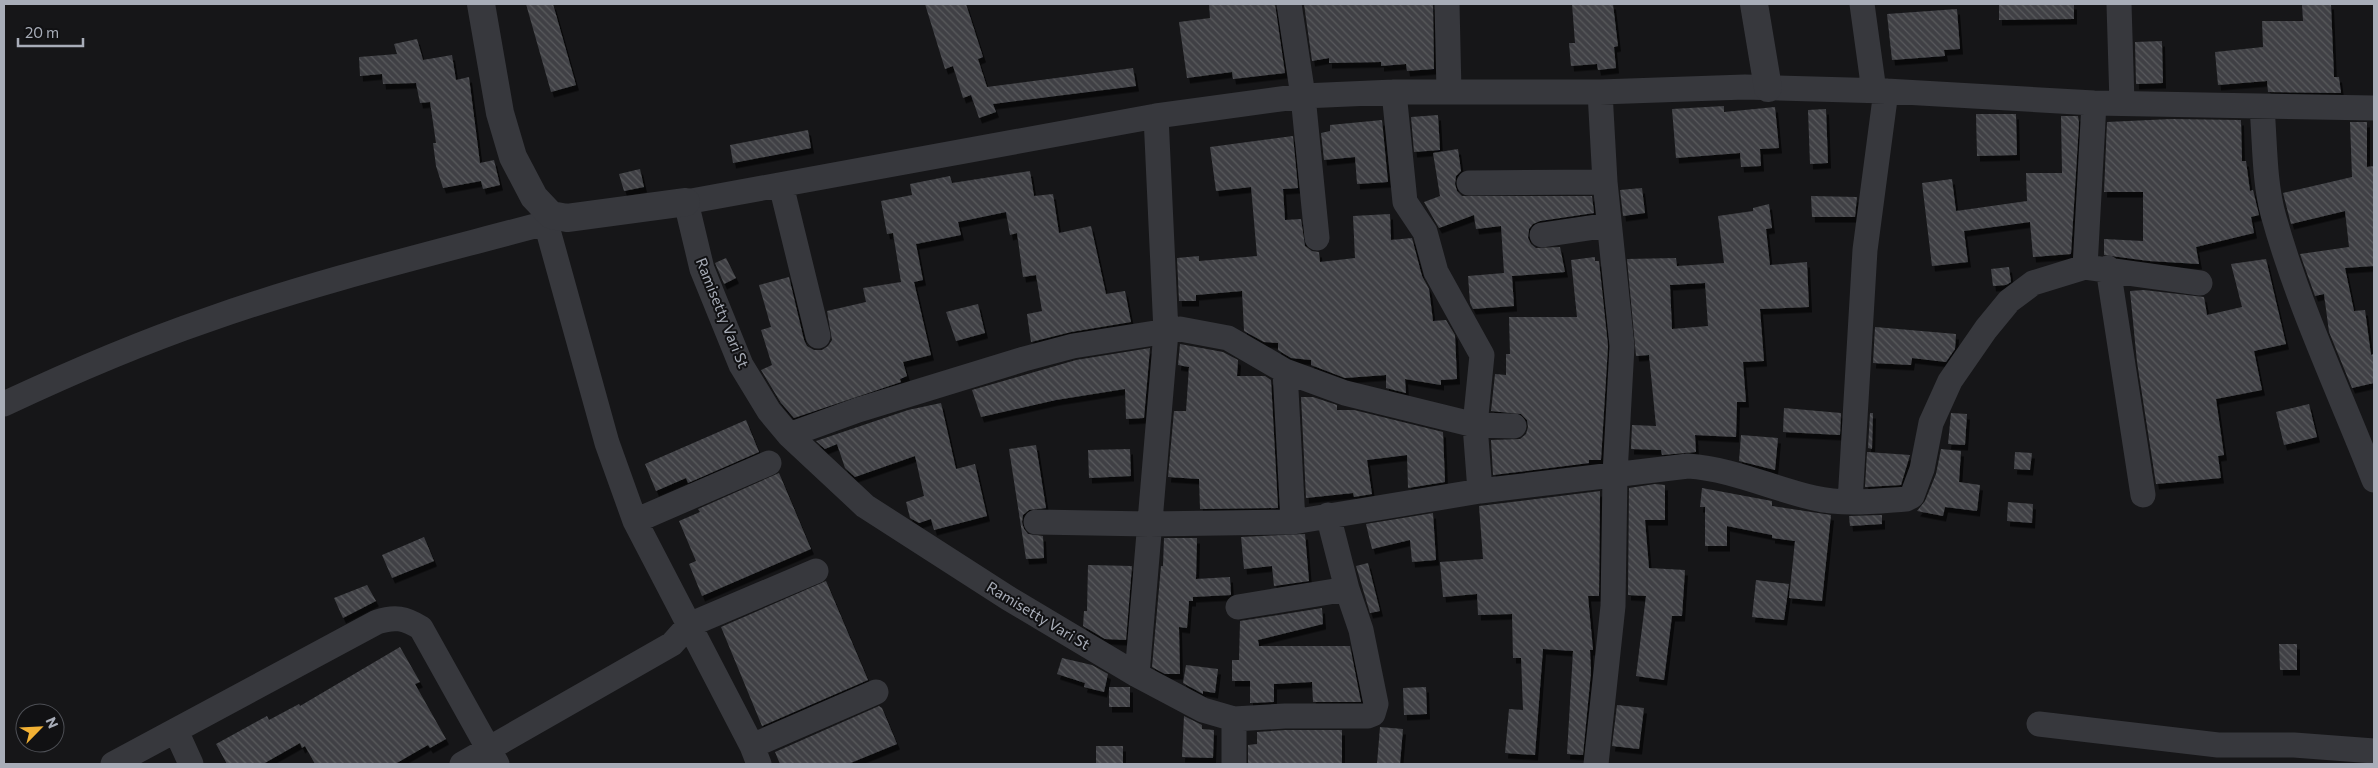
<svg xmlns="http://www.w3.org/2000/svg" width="2378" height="768" font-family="Commissioner,sans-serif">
  <defs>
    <pattern id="building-back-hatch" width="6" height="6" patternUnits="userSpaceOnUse" patternTransform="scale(1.25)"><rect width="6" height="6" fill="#404145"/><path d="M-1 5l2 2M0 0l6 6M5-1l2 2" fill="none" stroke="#595a5e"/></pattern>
    <filter id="shadow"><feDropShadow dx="3" dy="5.5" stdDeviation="0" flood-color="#0009"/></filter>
  </defs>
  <rect width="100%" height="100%" fill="#161618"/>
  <path fill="url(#building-back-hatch)" fill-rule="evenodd" filter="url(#shadow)" d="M 526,4 L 553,4 L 576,85 L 551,92 Z
    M 925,4 L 966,4 L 983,57 L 978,59 L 987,87 L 1133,68 L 1136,86 L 993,104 L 996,112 L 979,118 L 971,95 L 963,98 L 953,66 L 945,69 Z
    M 1209,4 L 1275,4 L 1285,73 L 1233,79 L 1232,72 L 1187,78 L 1179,22 L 1210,18 Z
    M 1304,4 L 1433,4 L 1434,69 L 1407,71 L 1406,64 L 1381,66 L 1381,62 L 1329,63 L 1329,58 L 1312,61 Z
    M 1572,4 L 1613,4 L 1618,46 L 1614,47 L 1616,68 L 1598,70 L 1597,64 L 1571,66 L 1569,43 L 1575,43 Z
    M 1999,4 L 2074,4 L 2074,19 L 1999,20 Z
    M 2302,4 L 2331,4 L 2334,77 L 2339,77 L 2341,93 L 2268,92 L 2267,81 L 2218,85 L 2215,52 L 2263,47 L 2262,21 L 2303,21 Z
    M 1957,9 L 1960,49 L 1944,50 L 1945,56 L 1892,60 L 1887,14 Z
    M 417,39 L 423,60 L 452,55 L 456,80 L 469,77 L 480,163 L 494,160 L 500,185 L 483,189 L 481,181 L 443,188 L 436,166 L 433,143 L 436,143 L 430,102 L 420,103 L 416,83 L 383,84 L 382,74 L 360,76 L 359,57 L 397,54 L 394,44 Z
    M 2162,41 L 2163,83 L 2136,84 L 2135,42 Z
    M 1724,106 L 1724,112 L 1775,107 L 1779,148 L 1760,149 L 1761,166 L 1741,167 L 1740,153 L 1676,158 L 1672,109 Z
    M 1826,109 L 1828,163 L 1810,164 L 1808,110 Z
    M 1976,114 L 2016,114 L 2017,155 L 1977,156 Z
    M 1438,115 L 1440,150 L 1414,152 L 1411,117 Z
    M 2061,116 L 2078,116 L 2079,123 L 2071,254 L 2033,257 L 2030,222 L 1964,231 L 1968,262 L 1932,266 L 1922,183 L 1952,179 L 1956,211 L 2027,201 L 2026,173 L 2062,173 Z
    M 2171,119 L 2241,120 L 2242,161 L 2246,161 L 2250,191 L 2253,190 L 2259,215 L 2251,217 L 2254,233 L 2196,247 L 2199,264 L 2149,261 L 2104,255 L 2104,239 L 2143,241 L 2143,192 L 2104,192 L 2107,122 Z
    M 1382,120 L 1388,182 L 1357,184 L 1355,157 L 1324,160 L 1321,133 L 1330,131 L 1330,125 Z
    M 2350,122 L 2367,122 L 2367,167 L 2374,166 L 2374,266 L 2345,268 L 2354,311 L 2365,310 L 2371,355 L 2374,354 L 2374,383 L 2352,388 L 2329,332 L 2324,294 L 2315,296 L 2300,254 L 2349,247 L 2345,211 L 2291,224 L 2283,193 L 2352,177 Z
    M 808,130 L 811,148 L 733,163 L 730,145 Z
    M 1293,136 L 1298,188 L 1283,189 L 1285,220 L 1301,219 L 1305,246 L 1312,251 L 1319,252 L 1320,262 L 1355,258 L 1353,216 L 1390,214 L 1391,240 L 1412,238 L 1422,276 L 1429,289 L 1433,321 L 1446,320 L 1455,335 L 1457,379 L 1441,380 L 1441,385 L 1405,379 L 1406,393 L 1386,388 L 1386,375 L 1345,378 L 1311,365 L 1311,360 L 1291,358 L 1278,350 L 1278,343 L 1264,342 L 1244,331 L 1242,291 L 1196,295 L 1196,301 L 1179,301 L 1177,258 L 1199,256 L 1199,261 L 1257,256 L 1251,187 L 1216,191 L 1210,147 Z
    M 1458,149 L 1461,171 L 1456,176 L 1455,184 L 1457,191 L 1462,196 L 1592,196 L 1594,213 L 1540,221 L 1533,224 L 1529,229 L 1528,238 L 1531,244 L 1536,248 L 1560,247 L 1565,272 L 1512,276 L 1514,306 L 1473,309 L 1470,303 L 1468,276 L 1504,273 L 1501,226 L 1476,229 L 1474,215 L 1439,228 L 1424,202 L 1440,196 L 1433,153 Z
    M 640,169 L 644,187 L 624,191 L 619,174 Z
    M 1030,171 L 1034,196 L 1053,194 L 1059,233 L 1091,226 L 1106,294 L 1125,291 L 1131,322 L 1071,332 L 1031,342 L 1027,314 L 1042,311 L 1036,275 L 1023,277 L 1017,233 L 1010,235 L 1006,212 L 958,222 L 961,235 L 916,244 L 923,280 L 914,282 L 931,355 L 903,362 L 907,376 L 900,379 L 901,382 L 794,418 L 781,403 L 761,370 L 772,365 L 761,330 L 771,327 L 759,285 L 789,277 L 804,340 L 807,346 L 814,350 L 822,350 L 828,346 L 832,340 L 827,311 L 866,302 L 863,288 L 901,282 L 893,233 L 887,234 L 881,201 L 912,195 L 910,184 L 950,176 L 952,183 Z
    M 1642,188 L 1645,213 L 1623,216 L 1620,190 Z
    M 1811,196 L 1857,197 L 1855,217 L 1812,217 Z
    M 1769,204 L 1772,228 L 1766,229 L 1770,265 L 1807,262 L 1809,307 L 1760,309 L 1764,361 L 1743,362 L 1746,402 L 1737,402 L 1736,437 L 1695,435 L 1696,452 L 1662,455 L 1661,450 L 1631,449 L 1632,425 L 1656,426 L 1649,355 L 1636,356 L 1627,259 L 1676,258 L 1677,266 L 1724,263 L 1718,216 L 1753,211 L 1753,208 ZM 1705,283 L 1708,326 L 1672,329 L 1670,285 Z
    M 1595,257 L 1595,261 L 1599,261 L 1608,346 L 1601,460 L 1589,460 L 1589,463 L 1493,475 L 1491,440 L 1520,439 L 1526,434 L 1528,427 L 1527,420 L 1521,414 L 1491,411 L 1495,374 L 1506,375 L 1506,354 L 1510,354 L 1509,317 L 1577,317 L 1571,260 Z
    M 726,258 L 736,278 L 724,284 L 715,263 Z
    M 2266,259 L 2286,344 L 2254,351 L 2262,390 L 2216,399 L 2224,455 L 2218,456 L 2221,478 L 2156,484 L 2137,362 L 2130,291 L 2144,290 L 2204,297 L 2207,315 L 2242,307 L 2231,264 Z
    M 2009,267 L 2011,282 L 2006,285 L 1993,286 L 1991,269 Z
    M 978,304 L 985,333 L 956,341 L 946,312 Z
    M 1875,327 L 1956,334 L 1955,349 L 1946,362 L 1912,358 L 1911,365 L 1873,363 Z
    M 1180,344 L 1223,352 L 1238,360 L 1237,376 L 1265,376 L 1271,380 L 1278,508 L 1200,509 L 1199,479 L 1168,477 L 1174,411 L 1186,411 L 1189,367 L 1178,365 Z
    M 1150,348 L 1144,418 L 1126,419 L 1125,389 L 1056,400 L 981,417 L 972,390 L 1076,360 Z
    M 1301,397 L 1313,397 L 1337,405 L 1337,410 L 1354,410 L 1443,432 L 1445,482 L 1408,488 L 1407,455 L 1367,460 L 1372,494 L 1354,497 L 1353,493 L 1306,498 Z
    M 941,403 L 956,469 L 975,464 L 987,516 L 934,530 L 931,519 L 919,523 L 910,518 L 906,502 L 924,496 L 915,456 L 855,477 L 845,468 L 837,444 L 825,449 L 816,441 L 908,410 Z
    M 2309,404 L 2317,437 L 2284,445 L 2276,412 Z
    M 1784,408 L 1841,413 L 1840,435 L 1783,432 Z
    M 1870,413 L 1873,413 L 1872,449 L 1868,448 Z
    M 1951,413 L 1967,414 L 1965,445 L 1948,444 Z
    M 746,420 L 759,452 L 688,483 L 686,478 L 656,491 L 645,464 Z
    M 1741,435 L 1778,438 L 1775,470 L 1739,461 Z
    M 1036,445 L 1046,508 L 1029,510 L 1023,515 L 1022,522 L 1024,529 L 1028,534 L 1043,536 L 1044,558 L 1026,559 L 1009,449 Z
    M 1130,449 L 1131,476 L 1089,478 L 1088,450 Z
    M 1941,449 L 1961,451 L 1959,482 L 1980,485 L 1977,511 L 1945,507 L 1943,516 L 1917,511 L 1925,501 L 1936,474 Z
    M 1867,452 L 1910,455 L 1901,485 L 1865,487 Z
    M 2015,452 L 2032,453 L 2030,470 L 2014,469 Z
    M 779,473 L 811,549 L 702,596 L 689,564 L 696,561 L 679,521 L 700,512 L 698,509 Z
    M 1655,484 L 1665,485 L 1665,520 L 1645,520 L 1649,568 L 1685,570 L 1682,616 L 1672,616 L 1664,680 L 1636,676 L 1646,596 L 1628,595 L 1629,488 Z
    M 1702,488 L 1772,501 L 1772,506 L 1831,515 L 1822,601 L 1789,598 L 1795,541 L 1772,538 L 1772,535 L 1727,526 L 1727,546 L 1705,546 L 1705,507 L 1700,507 Z
    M 1600,491 L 1599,596 L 1588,596 L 1593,650 L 1590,650 L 1591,672 L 1583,755 L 1567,754 L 1573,651 L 1543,649 L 1535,755 L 1505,753 L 1509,709 L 1523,710 L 1521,658 L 1513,658 L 1512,614 L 1478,615 L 1477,594 L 1443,597 L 1440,562 L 1483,559 L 1479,506 Z
    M 2008,502 L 2033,504 L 2032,523 L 2007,521 Z
    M 1433,513 L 1436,560 L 1412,562 L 1410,540 L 1372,549 L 1366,524 Z
    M 1882,515 L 1882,524 L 1850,526 L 1849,516 Z
    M 1305,534 L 1309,581 L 1274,586 L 1272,566 L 1244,569 L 1241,537 Z
    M 424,537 L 434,561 L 392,578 L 382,555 Z
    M 1164,538 L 1197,538 L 1196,579 L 1230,577 L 1231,595 L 1193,597 L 1193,601 L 1189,601 L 1187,628 L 1179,627 L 1180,674 L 1165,674 L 1152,667 L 1161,566 L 1163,566 Z
    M 1368,563 L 1380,611 L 1370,613 L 1356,566 Z
    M 1088,565 L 1132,566 L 1126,640 L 1105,639 L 1083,626 L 1084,611 L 1087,611 Z
    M 1756,580 L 1789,584 L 1784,620 L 1752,617 Z
    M 826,581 L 868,680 L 762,726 L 721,627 Z
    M 367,585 L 376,601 L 343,618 L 334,598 Z
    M 1322,608 L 1323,624 L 1258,640 L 1259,646 L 1350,646 L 1361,702 L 1313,702 L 1312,682 L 1274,684 L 1274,702 L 1250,703 L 1250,681 L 1232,681 L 1232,660 L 1239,660 L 1240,621 Z
    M 2279,644 L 2297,644 L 2297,670 L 2280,670 Z
    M 400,647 L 420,682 L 415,684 L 446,739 L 430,748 L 428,745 L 395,764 L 315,764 L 305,746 L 302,748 L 300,743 L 263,764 L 227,764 L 216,744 L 267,716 L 269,720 L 299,704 L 300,706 Z
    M 1062,658 L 1092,665 L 1108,674 L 1104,692 L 1084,687 L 1085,683 L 1057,674 Z
    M 1186,665 L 1218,669 L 1215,693 L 1203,691 L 1203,694 L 1183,683 Z
    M 1109,687 L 1130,687 L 1130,707 L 1109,707 Z
    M 1426,687 L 1427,714 L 1404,715 L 1403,688 Z
    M 1617,705 L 1644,708 L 1639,749 L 1612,746 Z
    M 879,706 L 882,708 L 897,744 L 848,764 L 780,764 L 775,752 Z
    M 1184,716 L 1202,725 L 1202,729 L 1214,730 L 1213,758 L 1182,757 Z
    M 1380,727 L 1403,729 L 1400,764 L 1377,764 Z
    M 1285,730 L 1342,730 L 1342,764 L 1248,764 L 1248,745 L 1257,744 L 1257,732 Z
    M 1096,746 L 1123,746 L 1123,764 L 1096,764 Z"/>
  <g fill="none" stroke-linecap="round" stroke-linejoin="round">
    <path stroke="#37383d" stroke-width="25" d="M 1289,4 L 1303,96 L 1317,238
      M 1447,4 L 1449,92
      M 1862,4 L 1874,91
      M 2119,4 L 2122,103
      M 1394,92 L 1405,202 L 1425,232 L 1436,272 L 1482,355 L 1475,425 L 1480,491
      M 2262,108 C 2265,142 2264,180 2273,214 C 2298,305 2340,393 2374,480
      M 1469,183 L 1605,182
      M 781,185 L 818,336
      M 546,223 L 607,443 L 635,521 L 752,746 L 759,764
      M 1542,235 L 1609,225
      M 2085,267 L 2094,103
      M 2108,268 L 2143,495
      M 1285,371 L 1293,522
      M 4,404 C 70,373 137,344 207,320 C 317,281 434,253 546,223 L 551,215
      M 789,435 L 858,410 L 1024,359 L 1073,346 L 1180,329 L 1228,338 L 1285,371 L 1345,393 L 1475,425 L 1514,426
      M 1850,502 L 1865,250 L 1886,91
      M 1328,515 L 1347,589 L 1361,630 L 1376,704 L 1373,714 L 1368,716 L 1285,716 L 1234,719 L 1203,710 L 1137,675 L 1008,598 L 865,506 L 789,435 L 769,411 L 741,365 L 702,269 L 686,202 L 1156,116 L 1303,96 L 1394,92 L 1600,92 L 1745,87 L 1886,91 L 2094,103 L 2374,108
      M 635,521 L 769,463
      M 1036,522 L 1149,524 L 1293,522 L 1480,491 L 1688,466 C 1732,469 1771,488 1814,498 C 1844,505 1876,501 1906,499 L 1912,496 L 1922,469 L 1931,423 L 1950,381 L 1986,329 L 2009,301 L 2033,283 L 2085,267 L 2200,283
      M 1238,607 L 1347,589
      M 1137,675 L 1166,332 L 1156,116
      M 1234,719 L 1234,764
      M 2039,724 L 2218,745 L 2294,745 L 2374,751
      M 176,731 L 191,764
      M 752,746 L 876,692
      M 113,764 L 377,622 C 395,616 405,618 421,628 L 497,764
      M 462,764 L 672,644 L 689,625 L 816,571
      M 1596,764 L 1613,606 L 1615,474 L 1622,346 L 1605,182 L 1600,92"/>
    <path stroke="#37383d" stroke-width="28" d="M 481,4 L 500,113 L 513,157 L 534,197 L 551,215 L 567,218 L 686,202
      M 1754,4 L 1768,88"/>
  </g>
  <g text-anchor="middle" stroke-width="4" stroke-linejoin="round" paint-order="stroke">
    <g font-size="15" fill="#a8adb8" stroke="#111113">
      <text transform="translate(722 313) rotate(68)" y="5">Ramisetty Vari St</text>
      <text transform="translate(1038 616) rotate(31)" y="5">Ramisetty Vari St</text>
    </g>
  </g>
  <rect width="2378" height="768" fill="none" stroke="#a8adb8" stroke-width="10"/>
  <g transform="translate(40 728) rotate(66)"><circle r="24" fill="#111113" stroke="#4d4f55"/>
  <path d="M0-4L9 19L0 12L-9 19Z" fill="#f2b134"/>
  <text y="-8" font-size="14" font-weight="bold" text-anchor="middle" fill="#a8adb8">N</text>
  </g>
  <path d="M18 38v8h65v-8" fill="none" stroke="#a8adb8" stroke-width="2.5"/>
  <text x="25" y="38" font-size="15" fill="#a8adb8" stroke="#111113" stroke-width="4" paint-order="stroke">20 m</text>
</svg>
